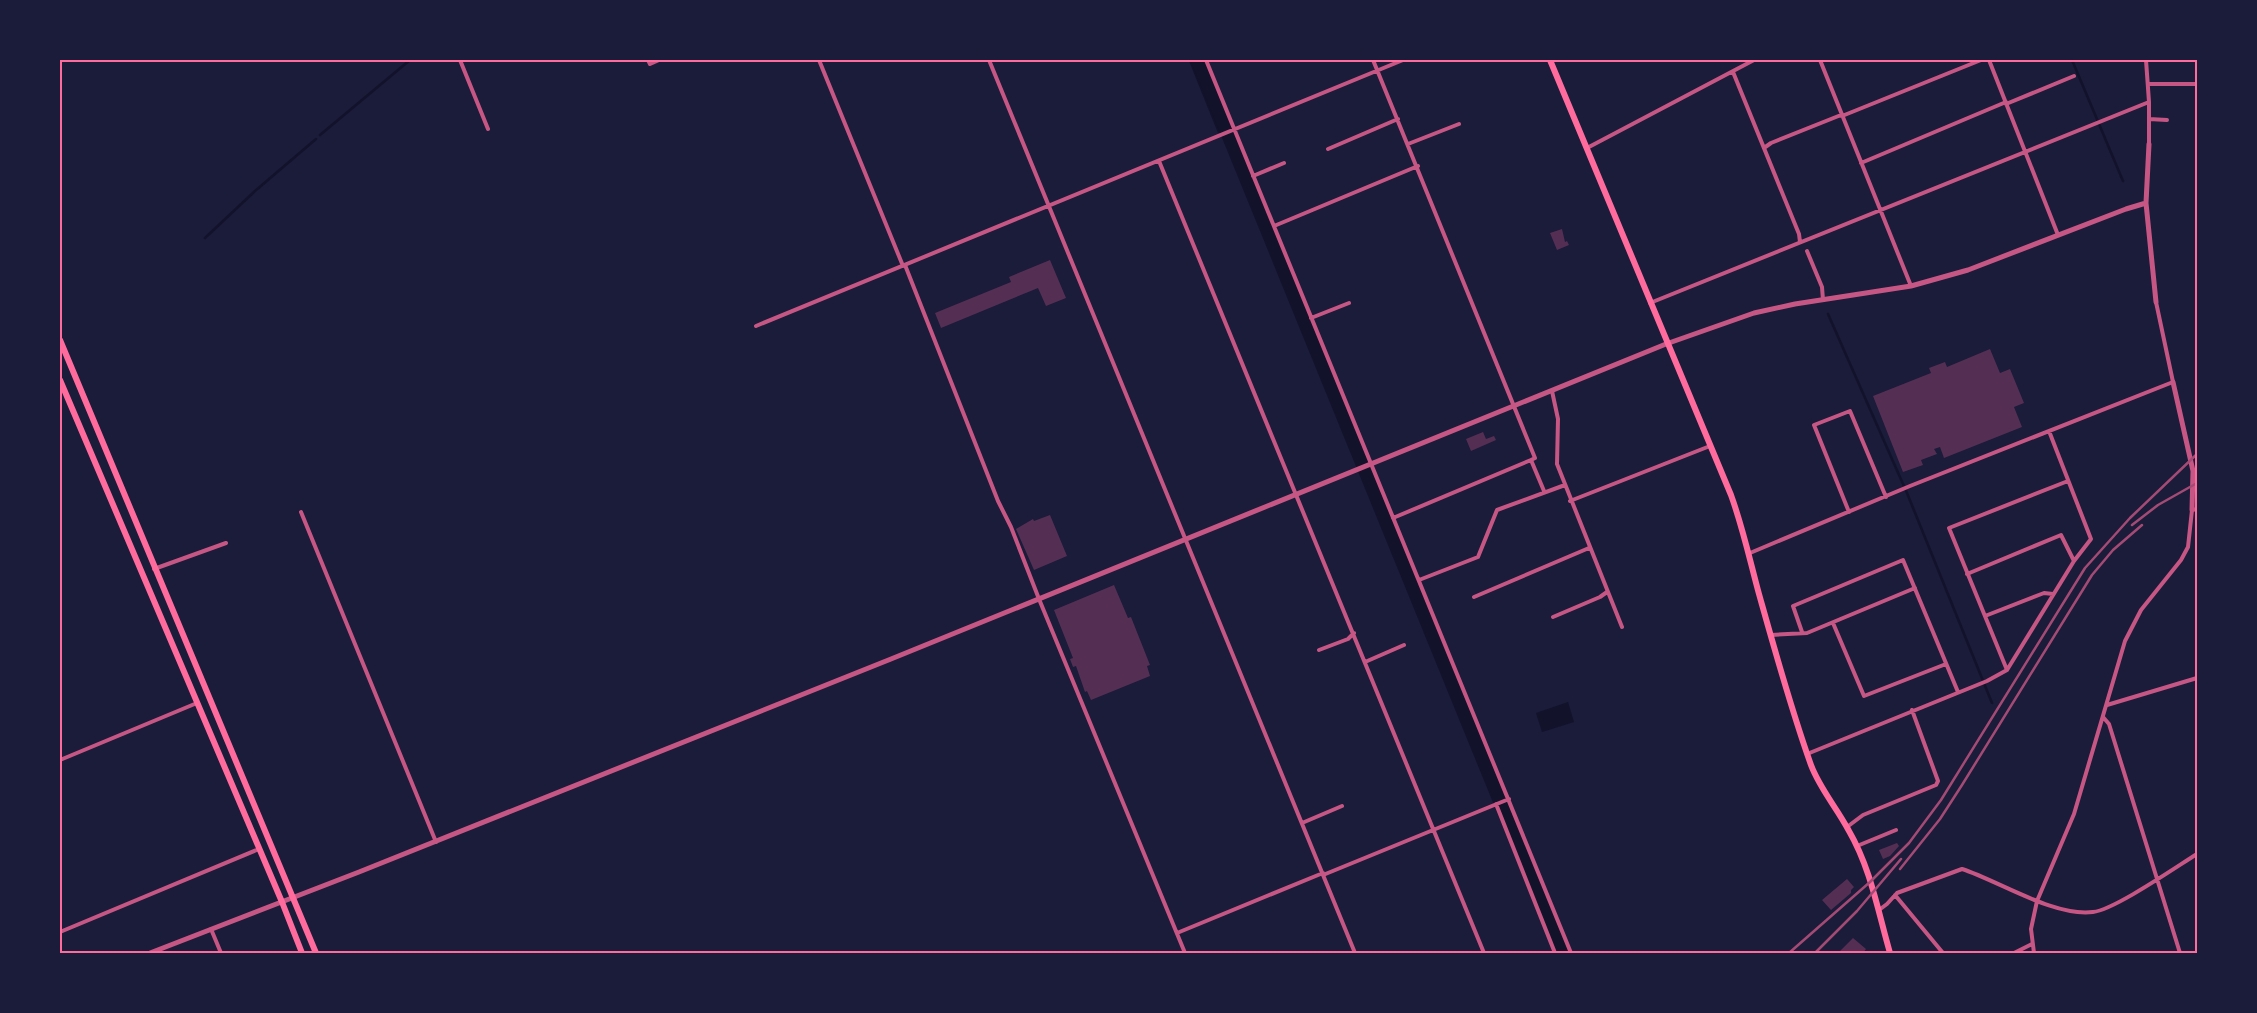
<svg xmlns="http://www.w3.org/2000/svg" width="2257" height="1013" font-family="'Fira Sans',sans-serif">
  <rect width="100%" height="100%" fill="#1b1b3a"/>
  <path fill="#12122b" d="M 1568,702 L 1574,722 L 1542,732 L 1536,713 Z"/>
  <g fill="none" stroke-linecap="round" stroke-linejoin="round">
    <path stroke="#12122b" stroke-width="2.5" d="M 1190,60 L 1219,132
      M 2072,60 L 2123,181
      M 320,135 L 410,60
      M 205,238 L 255,191 L 316,139
      M 1828,314 L 1907,493 L 1992,703"/>
    <path stroke="#12122b" stroke-width="16" d="M 1199,60 L 1563,953"/>
  </g>
  <path fill="#542f53" d="M 1562,229 L 1565,242 L 1567,241 L 1569,245 L 1557,250 L 1550,233 Z
    M 1050,260 L 1066,298 L 1046,306 L 1038,288 L 941,328 L 935,313 L 1011,282 L 1009,277 Z
    M 1990,349 L 2000,373 L 2010,369 L 2024,403 L 2014,407 L 2022,427 L 1944,458 L 1940,447 L 1934,449 L 1937,454 L 1921,460 L 1923,465 L 1903,472 L 1873,396 L 1931,373 L 1929,368 L 1945,362 L 1947,367 Z
    M 1483,432 L 1486,439 L 1494,436 L 1496,440 L 1471,451 L 1466,439 Z
    M 1050,515 L 1067,556 L 1034,570 L 1016,529 L 1033,519 L 1034,521 Z
    M 1114,585 L 1128,618 L 1131,617 L 1150,665 L 1147,666 L 1150,676 L 1091,700 L 1087,691 L 1085,692 L 1076,666 L 1073,667 L 1070,659 L 1073,658 L 1054,610 Z
    M 1897,843 L 1899,846 L 1890,856 L 1883,859 L 1879,850 Z
    M 1847,879 L 1854,887 L 1851,890 L 1851,893 L 1831,910 L 1822,900 Z
    M 1853,938 L 1866,949 L 1863,953 L 1838,953 Z"/>
  <g fill="none" stroke-linecap="round" stroke-linejoin="round">
    <path stroke="#c65784" stroke-width="4" d="M 460,60 L 488,129
      M 648,60 L 650,64 L 659,60
      M 819,60 L 903,266
      M 989,60 L 1355,953
      M 1206,60 L 1571,953
      M 1373,60 L 1535,458 L 1531,460
      M 1820,60 L 1911,286
      M 1989,60 L 2058,235
      M 2146,60 L 2149,102 L 2149,144
      M 1733,72 L 1799,234 L 1800,242
      M 2148,84 L 2197,84
      M 2006,104 L 2074,76
      M 1842,116 L 1981,60
      M 2149,119 L 2167,120
      M 1408,144 L 1459,124
      M 1587,148 L 1754,60
      M 1764,148 L 1771,143 L 1841,115
      M 1328,149 L 1398,119
      M 1159,161 L 1484,953
      M 1861,163 L 2006,102
      M 1253,176 L 1284,163
      M 1274,226 L 1418,166
      M 1807,251 L 1822,287 L 1823,300
      M 905,265 L 998,501 L 1011,527 L 1039,599 L 1185,953
      M 1650,303 L 2149,102
      M 1311,318 L 1349,303
      M 756,326 L 1403,60
      M 1552,391 L 1558,419 L 1557,464 L 1622,627
      M 1570,501 L 1710,446
      M 301,512 L 436,842
      M 1849,512 L 1814,425 L 1850,411 L 1886,497
      M 1393,518 L 1531,460 L 1544,491
      M 1750,553 L 1910,486 L 2173,382 L 2156,302
      M 154,569 L 226,543
      M 1967,574 L 2061,535 L 2074,561
      M 1419,580 L 1478,557 L 1497,510 L 1565,485
      M 1474,597 L 1589,548
      M 1985,616 L 2044,593 L 2053,594
      M 1553,617 L 1600,597 L 1607,592
      M 1833,623 L 1864,696 L 1946,664
      M 1802,632 L 1793,606 L 1903,560 L 1958,692
      M 1771,635 L 1807,633 L 1915,588
      M 1319,650 L 1348,639 L 1354,633
      M 1365,662 L 1404,645
      M 2007,670 L 1949,528 L 2068,481
      M 2107,705 L 2197,678
      M 2103,717 L 2109,724 L 2180,953
      M 1807,754 L 1987,681 L 2007,670 L 2074,561 L 2091,539 L 2049,431
      M 60,760 L 197,703
      M 1496,804 L 1555,953
      M 1302,823 L 1342,806
      M 1847,827 L 1863,815 L 1936,785 L 1938,781 L 1912,710
      M 1857,846 L 1896,830
      M 1323,875 L 1509,799
      M 1895,895 L 1943,953
      M 1879,910 L 1887,904 L 1897,893 L 1962,869 C 1999,881 2054,917 2093,912 C 2114,910 2176,867 2197,854
      M 211,929 L 221,953
      M 60,932 L 259,849
      M 1177,933 L 1323,873
      M 2014,953 L 2032,944
      M 2034,953 L 2031,929 L 2037,901 L 2074,814 L 2125,641 L 2141,610 L 2181,560 L 2188,547 L 2192,510 L 2197,509"/>
    <path stroke="#c65784" stroke-width="5" d="M 2149,144 L 2146,203 L 2156,302
      M 2173,382 L 2193,471 L 2192,510
      M 150,953 L 359,872 L 891,659 L 1666,344 L 1754,313 L 1795,304 L 1911,286 L 1968,270 L 2126,209 L 2146,203"/>
    <path stroke="#ff6b9d" stroke-width="6" d="M 1550,60 L 1731,495 C 1743,528 1750,561 1759,594 C 1775,651 1791,709 1811,765 C 1820,789 1837,808 1849,831 C 1871,869 1878,912 1890,953
      M 60,340 L 316,953
      M 60,380 L 282,902 L 302,953"/>
    <path stroke="#a44b75" stroke-width="2.5" d="M 2132,525 L 2158,505 L 2197,483
      M 1900,869 L 1940,819 L 1962,785 L 2092,575 L 2113,550 L 2142,525
      M 1789,953 L 1870,882 L 1909,843 L 1941,800 L 2085,568 L 2130,518 L 2197,454
      M 1815,953 L 1857,911 L 1901,859"/>
  </g>
  <rect width="2257" height="1013" fill="none" stroke="#1b1b3a" stroke-width="122"/>
  <rect x="61" y="61" width="2135" height="891" fill="none" stroke="#ff6b9d" stroke-width="2"/>
</svg>
